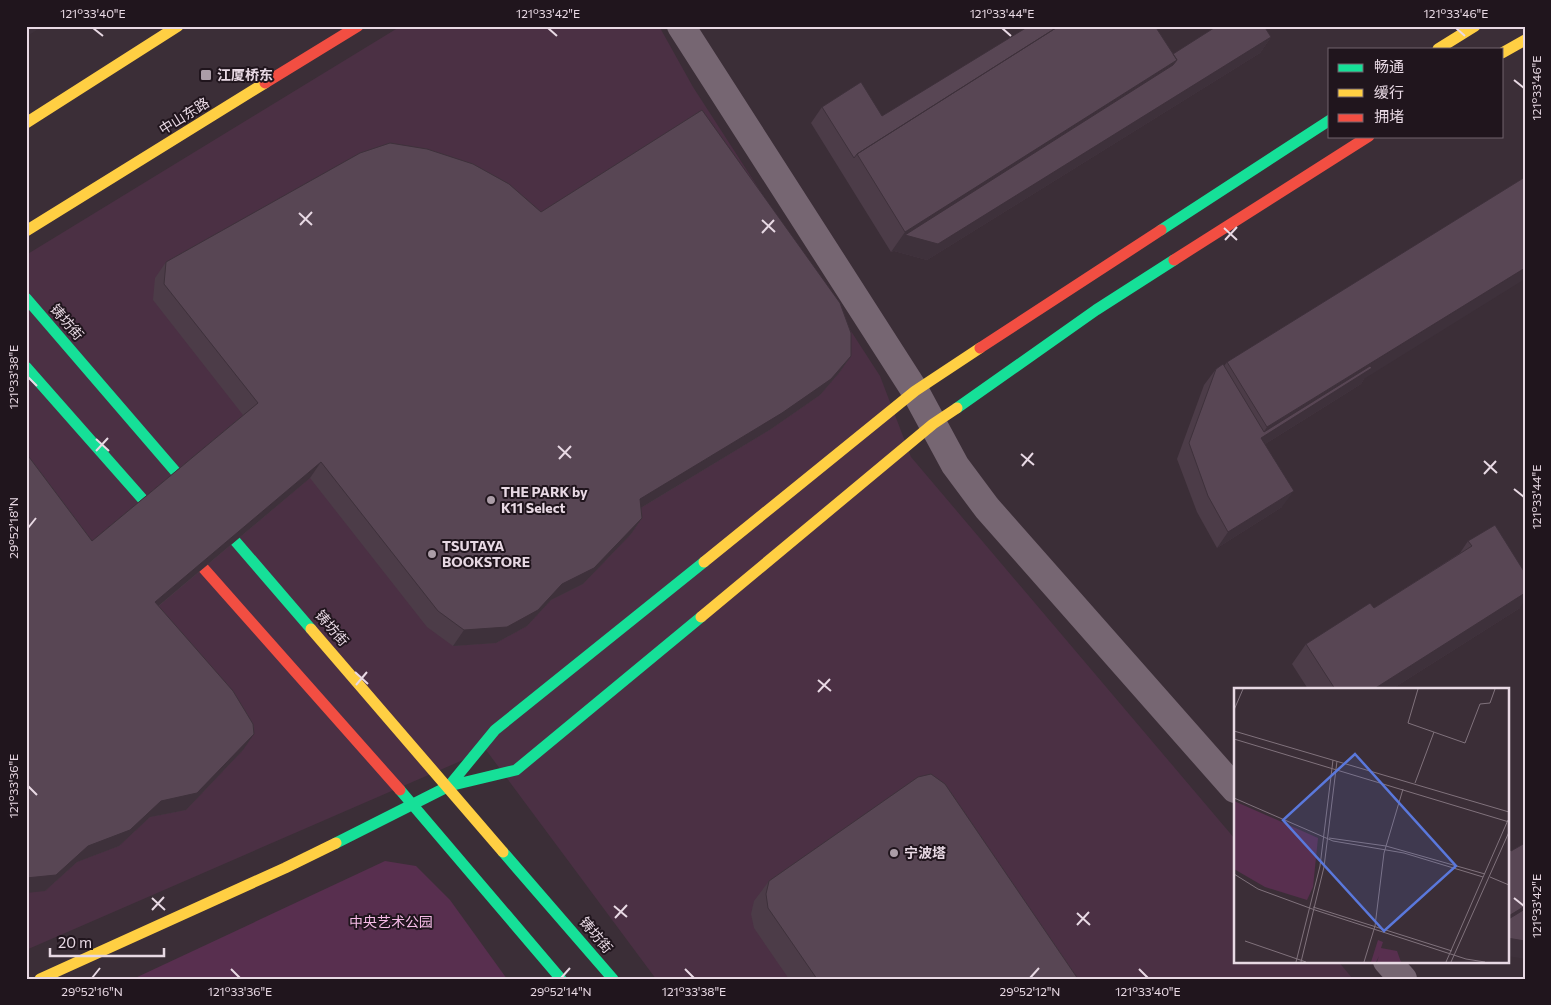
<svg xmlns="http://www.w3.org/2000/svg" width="1551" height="1005" font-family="Commissioner,'Noto Sans SC',sans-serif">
  <rect width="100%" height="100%" fill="#3b2e37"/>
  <path fill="#4b3044" d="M 401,26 L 659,26 L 693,87 L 880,376 L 911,457 L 1235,839 L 1235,961 L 1338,961 L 1353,979 L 656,979 L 486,750 L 26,950 L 26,255 Z"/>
  <path fill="#582f4f" d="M 385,861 L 416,866 L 450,900 L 507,979 L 133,979 Z"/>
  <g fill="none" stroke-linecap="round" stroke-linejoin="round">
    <path stroke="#766672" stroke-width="28" d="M 681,26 L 915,391 L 955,465 L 987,508 L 1235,789
      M 1387,961 L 1403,979"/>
    <path stroke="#16e098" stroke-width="11" d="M 1161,230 L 1330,120
      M 26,298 L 311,629
      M 26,367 L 198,562
      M 957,408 L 1096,310 L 1174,260
      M 449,786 L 495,730 L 704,562
      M 400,790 L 561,979
      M 336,843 L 449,786 L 516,770 L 701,617
      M 503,852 L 613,979"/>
    <path stroke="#ffcf43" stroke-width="11" d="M 1438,49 L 1475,26
      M 1502,53 L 1525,40
      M 26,123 L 178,26
      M 26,231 L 265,83
      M 704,562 L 915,391 L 980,348
      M 701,617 L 933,424 L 957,408
      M 311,629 L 503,852
      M 40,979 L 285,868 L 336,843"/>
    <path stroke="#f24e42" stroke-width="11" d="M 265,83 L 358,26
      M 1174,260 L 1369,136
      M 980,348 L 1161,230
      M 198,562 L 400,790"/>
  </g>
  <path fill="#4c3c48" d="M 1271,37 L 1260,53 L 927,260 L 894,251 L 891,252 L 811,123 L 822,107 L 882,116 L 1173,54 Z
    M 541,212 L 851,356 L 839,373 L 820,395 L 771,429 L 641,508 L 642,518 L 631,534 L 583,584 L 551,600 L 527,626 L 496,643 L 453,646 L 427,627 L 310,478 L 159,606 L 243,750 L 186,810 L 150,817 L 119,846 L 77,862 L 45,891 L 92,541 L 243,415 L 153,300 L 155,278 L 166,262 Z
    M 1227,362 L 1364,379 L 1361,384 L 1265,444 L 1282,507 L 1217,548 L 1197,512 L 1177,459 L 1204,385 L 1216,369 L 1224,366 Z
    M 1468,541 L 1520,608 L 1392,689 L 1308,689 L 1292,664 L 1306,644 L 1374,608 L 1460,553 Z
    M 769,881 L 1078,979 L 789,979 L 754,928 L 751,914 L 754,901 Z"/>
  <path fill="#3e313b" d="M 29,26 L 43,26 L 26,37 L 26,28 Z
    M 1271,37 L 1260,53 L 927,260 L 894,251 L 891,252 L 905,232 L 1177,60 Z
    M 1525,268 L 1525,279 L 1364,379 L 1361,384 L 1249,454 L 1267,427 Z
    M 851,356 L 839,373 L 820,395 L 771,429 L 629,515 L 640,499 Z
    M 321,462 L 310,478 L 144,618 L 155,602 Z
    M 1294,491 L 1282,507 L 1217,548 L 1228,532 Z
    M 642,518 L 631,534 L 583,584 L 551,600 L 527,626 L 496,643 L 453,646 L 464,630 L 562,584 Z
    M 1525,593 L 1525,600 L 1520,608 L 1392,689 L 1374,689 Z
    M 254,734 L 243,750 L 186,810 L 150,817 L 119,846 L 77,862 L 45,891 L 26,893 L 26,878 L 88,846 Z
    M 1525,906 L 1525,915 L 1507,929 L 1507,917 Z
    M 1507,938 L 1525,941 L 1525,959 L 1507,956 Z"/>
  <path fill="#584654" stroke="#3e313b" d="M 1029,26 L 1059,26 L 857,154 L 854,158 L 822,107 L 861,82 L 882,116 Z
    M 1059,26 L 1155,26 L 1177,60 L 905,232 L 857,154 Z
    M 1217,26 L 1264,26 L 1271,37 L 938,244 L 905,235 L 1173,65 L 1177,60 L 1173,54 Z
    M 702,110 L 840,303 L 851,333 L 851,356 L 831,379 L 782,413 L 640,499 L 642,518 L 594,568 L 562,584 L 538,610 L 507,627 L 464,630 L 438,611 L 321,462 L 155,602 L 233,691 L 253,724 L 254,734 L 197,793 L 161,801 L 130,830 L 88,846 L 56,875 L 26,878 L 26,453 L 92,541 L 258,403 L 164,284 L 166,262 L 360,153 L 390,143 L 427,149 L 473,164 L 509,184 L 541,212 Z
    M 1525,177 L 1525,268 L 1267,427 L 1227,362 Z
    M 1223,364 L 1264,432 L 1370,366 L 1372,368 L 1261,438 L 1294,491 L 1228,532 L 1208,496 L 1189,443 L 1216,369 Z
    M 1495,525 L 1525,573 L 1525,593 L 1374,689 L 1335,689 L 1306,644 L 1370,603 L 1374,608 L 1472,546 L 1468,541 Z
    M 931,774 L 945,784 L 1078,979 L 817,979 L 768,908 L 766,894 L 769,881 L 918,777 Z
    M 1525,843 L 1525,906 L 1507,917 L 1507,846 L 1511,851 Z
    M 1525,909 L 1525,941 L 1507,938 L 1507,920 Z"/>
  <path fill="none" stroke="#e8d9e4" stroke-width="2" d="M 93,28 L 103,36M 548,28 L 557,36M 1002,28 L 1011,36M 1456,28 L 1465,36M 1514,80 L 1524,88M 299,213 L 312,225M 762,220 L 775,232M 300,225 L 312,212M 1224,228 L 1237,240M 762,233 L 774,220M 1225,240 L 1237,227M 28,377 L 37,386M 96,439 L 109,451M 558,446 L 571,458M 96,451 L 108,438M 1021,454 L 1034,465M 559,459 L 571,446M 1484,461 L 1497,473M 1022,466 L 1033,453M 1484,474 L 1496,461M 1514,489 L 1524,497M 28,528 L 36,518M 355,672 L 368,684M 818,680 L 831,691M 356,685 L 367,672M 818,692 L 830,679M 28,786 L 37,795M 152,898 L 165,910M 1514,898 L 1524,906M 614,906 L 627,917M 152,910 L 164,897M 1077,913 L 1090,925M 615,918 L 627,905M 1077,925 L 1089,912M 231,969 L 240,978M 685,969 L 694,978M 1139,969 L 1148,978M 92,978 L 100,968M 561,978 L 570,968M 1030,978 L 1039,968"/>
  <g fill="#ab9da7" stroke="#20151d" stroke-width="2">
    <rect x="200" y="69" width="12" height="12" rx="2.5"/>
    <circle cx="491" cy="500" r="5"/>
    <circle cx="432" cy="554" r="5"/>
    <circle cx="894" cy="853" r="5"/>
  </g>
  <g text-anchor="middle" stroke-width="4" stroke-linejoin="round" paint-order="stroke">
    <g font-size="14" font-weight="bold" fill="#e8d9e4" stroke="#20151d" text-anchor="start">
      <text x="217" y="80">江厦桥东</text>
      <text x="501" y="497">THE PARK by<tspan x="501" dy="16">K11 Select</tspan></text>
      <text x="442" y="551">TSUTAYA<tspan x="442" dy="16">BOOKSTORE</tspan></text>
      <text x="904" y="858">宁波塔</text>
    </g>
    <g font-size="14" fill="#e8d9e4" stroke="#20151d">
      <text transform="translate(184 116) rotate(-32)" y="5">中山东路</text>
      <text transform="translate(67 322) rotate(49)" y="5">铸坊街</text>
      <text transform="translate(332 628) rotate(49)" y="5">铸坊街</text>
      <text transform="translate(596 935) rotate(50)" y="5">铸坊街</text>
    </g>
    <g font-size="14" fill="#f5bbe6" stroke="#20151d">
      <text x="391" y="927">中央艺术公园</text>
    </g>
  </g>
  <g transform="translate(1234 688)">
    <rect width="275" height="275" fill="#3b2e37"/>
    <path d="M 0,113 L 84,150 L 79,199 L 73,212 L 31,199 L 0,181 ZM 144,252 L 149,254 L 147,260 L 163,263 L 167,274 L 143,274 L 145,268 L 142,274 L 137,274 Z" fill="#582f4f"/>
    <path fill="none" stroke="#80727c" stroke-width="1" d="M 184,1 L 174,35 L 231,55 L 246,16 L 256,15 L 261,1M 0,22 L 9,1M 0,43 L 275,124M 0,51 L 275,134M 181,95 L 200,44M 0,110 L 99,153 L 170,165 L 249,189M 95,150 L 152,158 L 251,186M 0,186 L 24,201 L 81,222 L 232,271 L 251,274M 256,189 L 275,197M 79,219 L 218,263M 11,253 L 72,274M 62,274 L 86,178 L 99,72M 67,274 L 90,179 L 103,73M 130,274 L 141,238 L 150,165 L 169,101M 212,274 L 274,132M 217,274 L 275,144"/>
    <path fill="#5a78dc" fill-opacity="0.15" stroke="#5a78dc" stroke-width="2.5" d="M 121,66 L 222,178 L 150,243 L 49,132 Z"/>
    <rect width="275" height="275" fill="none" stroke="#e8d9e4" stroke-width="2.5"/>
  </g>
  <rect width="1551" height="1005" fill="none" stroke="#20151d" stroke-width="55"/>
  <rect x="1328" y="48" width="175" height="90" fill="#20151d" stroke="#70636d"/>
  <rect x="1338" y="64" width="25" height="8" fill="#16e098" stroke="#70636d"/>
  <text x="1374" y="72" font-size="15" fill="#e8d9e4">畅通</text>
  <rect x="1338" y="89" width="25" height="8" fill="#ffcf43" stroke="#70636d"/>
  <text x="1374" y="98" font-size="15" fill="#e8d9e4">缓行</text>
  <rect x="1338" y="114" width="25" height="8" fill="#f24e42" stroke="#70636d"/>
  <text x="1374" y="122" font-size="15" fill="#e8d9e4">拥堵</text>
  <path d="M50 948v8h114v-8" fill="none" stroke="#e8d9e4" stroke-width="2.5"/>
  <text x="58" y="948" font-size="15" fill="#e8d9e4" stroke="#20151d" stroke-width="4" paint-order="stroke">20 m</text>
  <rect x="28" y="28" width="1496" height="950" fill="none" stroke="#e8d9e4" stroke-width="2"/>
  <g font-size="12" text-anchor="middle" fill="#e8d9e4">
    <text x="93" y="18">121°33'40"E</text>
    <text x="548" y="18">121°33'42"E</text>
    <text x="1002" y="18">121°33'44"E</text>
    <text x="1456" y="18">121°33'46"E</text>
    <text transform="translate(1537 88) rotate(-90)" y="4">121°33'46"E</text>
    <text transform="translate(14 377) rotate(-90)" y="4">121°33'38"E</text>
    <text transform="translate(1537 497) rotate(-90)" y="4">121°33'44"E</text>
    <text transform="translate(14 528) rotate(-90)" y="4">29°52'18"N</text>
    <text transform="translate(14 786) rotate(-90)" y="4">121°33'36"E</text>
    <text transform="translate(1537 906) rotate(-90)" y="4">121°33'42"E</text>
    <text x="92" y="996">29°52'16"N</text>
    <text x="240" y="996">121°33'36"E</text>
    <text x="561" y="996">29°52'14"N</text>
    <text x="694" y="996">121°33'38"E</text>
    <text x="1030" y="996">29°52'12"N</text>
    <text x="1148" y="996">121°33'40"E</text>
  </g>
</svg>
